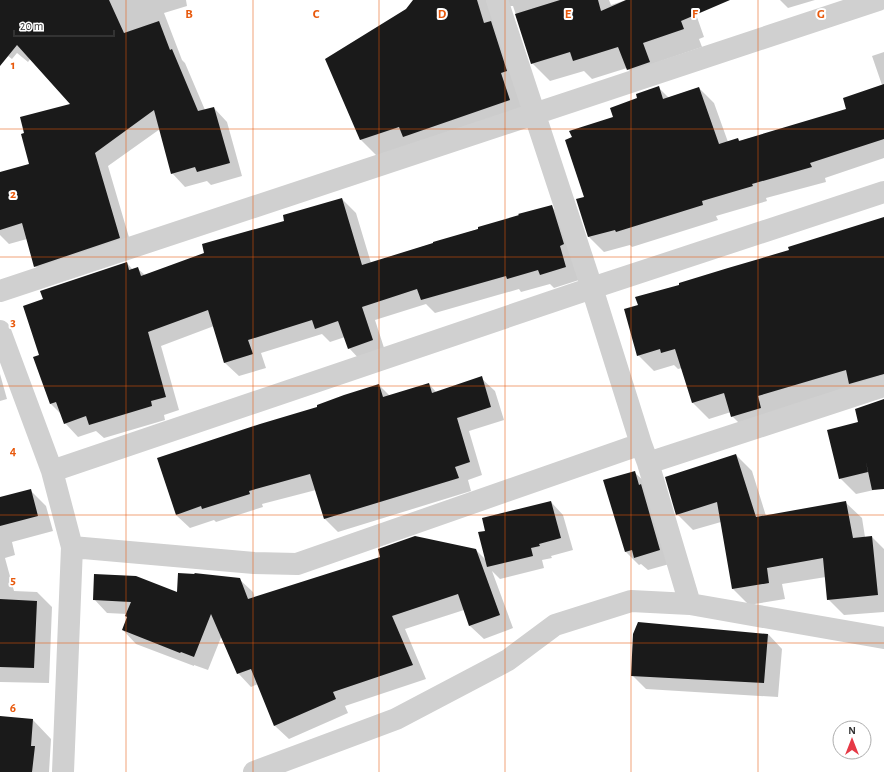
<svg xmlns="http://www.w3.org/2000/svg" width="884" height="772" font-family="'Alegreya Sans',sans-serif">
  <rect width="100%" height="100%" fill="#fff"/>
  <path fill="#0003" d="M 0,0 L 186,0 L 187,6 L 164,13 L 182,60 L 185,63 L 205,110 L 214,108 L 227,122 L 242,176 L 211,185 L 207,181 L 185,187 L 172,173 L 160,129 L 108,166 L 133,251 L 48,279 L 35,266 L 27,239 L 9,244 L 0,235 L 0,173 L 30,164 L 25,134 L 72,105 L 31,58 L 28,62 L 17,53 L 12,59 L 0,50 Z
    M 415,0 L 609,0 L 611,5 L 626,0 L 691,0 L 704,37 L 699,39 L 702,47 L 661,61 L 646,88 L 627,68 L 592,79 L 584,71 L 550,81 L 532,63 L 513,6 L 511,6 L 505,10 L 527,118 L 379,158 L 361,140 L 406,10 Z
    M 780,0 L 815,0 L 788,8 Z
    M 884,52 L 884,158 L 825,178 L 826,182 L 766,198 L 767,201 L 716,216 L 718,220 L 632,247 L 630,245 L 604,252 L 589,237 L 577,200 L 585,197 L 614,117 L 638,98 L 658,87 L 669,98 L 699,88 L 714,103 L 728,142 L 738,139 L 740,141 L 847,110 L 882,85 L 872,56 Z
    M 342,199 L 356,213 L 371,263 L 551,206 L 565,220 L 579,280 L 554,288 L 550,284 L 521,292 L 519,289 L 435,313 L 426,304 L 375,320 L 386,354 L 362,362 L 349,348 L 345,337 L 330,342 L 322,334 L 261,353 L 266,368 L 239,376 L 225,363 L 214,326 L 161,346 L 179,410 L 164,415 L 165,420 L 104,438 L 96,431 L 78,437 L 65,423 L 62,415 L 50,403 L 41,355 L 44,300 L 127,263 L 133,270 L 138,269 L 145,275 L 205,254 Z
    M 884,218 L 884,394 L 748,432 L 732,416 L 731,412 L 709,419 L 693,403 L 682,368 L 678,369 L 674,365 L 654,371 L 638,355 L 639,306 L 681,286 L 791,251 Z
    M 0,374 L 7,399 L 0,401 Z
    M 481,378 L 495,391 L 504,420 L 469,431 L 482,475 L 468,480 L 471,491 L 338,532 L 325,519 L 316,490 L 262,504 L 263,507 L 216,522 L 214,520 L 190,528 L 176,515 L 318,407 L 379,385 L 390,396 L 429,384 L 437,393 Z
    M 884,400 L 883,488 L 856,494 L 840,478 L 859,423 Z
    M 736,455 L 752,471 L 766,516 L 845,502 L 862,518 L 865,537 L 872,537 L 884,549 L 884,612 L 844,615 L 828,599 L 826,577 L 782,584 L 785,599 L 749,605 L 733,589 L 721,522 L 693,530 L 677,514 Z
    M 634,472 L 648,485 L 673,563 L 648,570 L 641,564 L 639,565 L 626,552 Z
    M 30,490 L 46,506 L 53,531 L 12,542 L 15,555 L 5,558 L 14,591 L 37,592 L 52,607 L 49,683 L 0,682 L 0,498 Z
    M 551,502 L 563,515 L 573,550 L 551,556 L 552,558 L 542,560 L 544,568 L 500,579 L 492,571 L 513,628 L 484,639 L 470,626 L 464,610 L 405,629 L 426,679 L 345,706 L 348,713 L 289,739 L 275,726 L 258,684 L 251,687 L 238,673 L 222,635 L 208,670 L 194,665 L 194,666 L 136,644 L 123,630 L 128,618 L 127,614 L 107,613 L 94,599 L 178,594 L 239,579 L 253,592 L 255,598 L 476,550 L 486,560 L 486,531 Z
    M 768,634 L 782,649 L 778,697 L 646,689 L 632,675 Z
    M 0,717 L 33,720 L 51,739 L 49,772 L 0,772 Z"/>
  <path fill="#1a1a1a" d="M 0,0 L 109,0 L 124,33 L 159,21 L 170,50 L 172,49 L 198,111 L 214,107 L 230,163 L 197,172 L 195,167 L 171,174 L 154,110 L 95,153 L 120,238 L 34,267 L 22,223 L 0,230 L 0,172 L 29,164 L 21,134 L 24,133 L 20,117 L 70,104 L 17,45 L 0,66 Z
    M 413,0 L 477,0 L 484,23 L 491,21 L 507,71 L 501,73 L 510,100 L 403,137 L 399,127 L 360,140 L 325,59 L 406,9 Z
    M 560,0 L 598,0 L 601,11 L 626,0 L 730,0 L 681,21 L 684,29 L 643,43 L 650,62 L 627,70 L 618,47 L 573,61 L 570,52 L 531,64 L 515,14 Z
    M 884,84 L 884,139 L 810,163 L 812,167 L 752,184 L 753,186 L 702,201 L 703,205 L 616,232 L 615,230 L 588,237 L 576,199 L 584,197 L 565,140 L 572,137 L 569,131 L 613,117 L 610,108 L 637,98 L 636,94 L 659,86 L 663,99 L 699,87 L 719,144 L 738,138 L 739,141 L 846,109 L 843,98 Z
    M 342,198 L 362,265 L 433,243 L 433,242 L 478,229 L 478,227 L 519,215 L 518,214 L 552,205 L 564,244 L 560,246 L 566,267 L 540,275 L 538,270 L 507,279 L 506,276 L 421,300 L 417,289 L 362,307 L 373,340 L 348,349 L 338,321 L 315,329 L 312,320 L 248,340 L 253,354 L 224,363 L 208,310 L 148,332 L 166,397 L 151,401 L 152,406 L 89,425 L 86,416 L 64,424 L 56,402 L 50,404 L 33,357 L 39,355 L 23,306 L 43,299 L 40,291 L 127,262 L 129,270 L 138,267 L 141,276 L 204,253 L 202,244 L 284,221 L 283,215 Z
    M 884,217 L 884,374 L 849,384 L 846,370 L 758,396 L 761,408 L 731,417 L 724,393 L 692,403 L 675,349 L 661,353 L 660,349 L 637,356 L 624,309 L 638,305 L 635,297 L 679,285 L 679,283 L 728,268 L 789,250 L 788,247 Z
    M 482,376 L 491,407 L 457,418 L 470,462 L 455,467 L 459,478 L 324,519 L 310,474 L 249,491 L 250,494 L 202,509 L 201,506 L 176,515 L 157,458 L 260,424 L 317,407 L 317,405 L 344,395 L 379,384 L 383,397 L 429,383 L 432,393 Z
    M 884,399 L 884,489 L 872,490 L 866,462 L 868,472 L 839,479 L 827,430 L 858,422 L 855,409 Z
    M 736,454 L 756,517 L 846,501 L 853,538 L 872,536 L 878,595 L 827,600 L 823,558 L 767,568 L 769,583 L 732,589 L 717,502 L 676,515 L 665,477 Z
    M 635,471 L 639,485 L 641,484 L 660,550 L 634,558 L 632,550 L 625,552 L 603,480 Z
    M 31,489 L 38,516 L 0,526 L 0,497 Z
    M 551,501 L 561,538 L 539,544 L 540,546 L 531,548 L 533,556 L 487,567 L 478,532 L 485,531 L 482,518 Z
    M 415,536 L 476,549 L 500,615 L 469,626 L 458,594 L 392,616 L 413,665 L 333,692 L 336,699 L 274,726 L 251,669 L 237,674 L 211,614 L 194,657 L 181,652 L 180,653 L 122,630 L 127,617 L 125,616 L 131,602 L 93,600 L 94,574 L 136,576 L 177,592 L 178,573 L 195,574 L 194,573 L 240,578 L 248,599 L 380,557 L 378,549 Z
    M 0,599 L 37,601 L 34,668 L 0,667 Z
    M 638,622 L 768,634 L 764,683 L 631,676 L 633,634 Z
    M 0,716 L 33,719 L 31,746 L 35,746 L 32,772 L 0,772 Z"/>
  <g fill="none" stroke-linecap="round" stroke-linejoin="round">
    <path stroke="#d0d0d0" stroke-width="22" d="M 497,0 L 592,288 L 641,444 L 648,463 L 690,604
      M 0,291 L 878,0
      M 0,331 L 52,471 L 72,547 L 63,772
      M 648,463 L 884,386
      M 52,471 L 592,288 L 884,192
      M 72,547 L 254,563 L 297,564 L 641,444
      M 254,772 L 396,719 L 508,660 L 555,625 L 631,601 L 690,604 L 884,638"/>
  </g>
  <path fill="none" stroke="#e8590c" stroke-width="1" stroke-opacity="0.55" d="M 126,0 L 126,772M 253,0 L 253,772M 379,0 L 379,772M 505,0 L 505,772M 631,0 L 631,772M 758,0 L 758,772M 0,129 L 884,129M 0,257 L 884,257M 0,386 L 884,386M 0,515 L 884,515M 0,643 L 884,643"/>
  <g font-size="13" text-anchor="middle" font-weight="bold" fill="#e8590c" stroke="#fff" stroke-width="4" stroke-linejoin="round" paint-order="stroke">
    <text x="189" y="18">B</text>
    <text x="316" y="18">C</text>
    <text x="442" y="18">D</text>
    <text x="568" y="18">E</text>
    <text x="695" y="18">F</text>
    <text x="821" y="18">G</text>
    <text x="13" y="69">1</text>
    <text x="13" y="198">2</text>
    <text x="13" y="326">3</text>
    <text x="13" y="455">4</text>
    <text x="13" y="584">5</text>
    <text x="13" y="712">6</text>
  </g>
  <g transform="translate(852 740)"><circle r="19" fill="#ffffff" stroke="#adadad"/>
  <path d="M0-3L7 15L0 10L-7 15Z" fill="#e63946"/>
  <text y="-6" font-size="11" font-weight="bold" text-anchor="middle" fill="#333333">N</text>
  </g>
  <path d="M14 30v6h100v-6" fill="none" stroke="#333333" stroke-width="2"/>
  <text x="20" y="30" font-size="12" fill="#333333" stroke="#ffffff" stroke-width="3" paint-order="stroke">20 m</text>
</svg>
